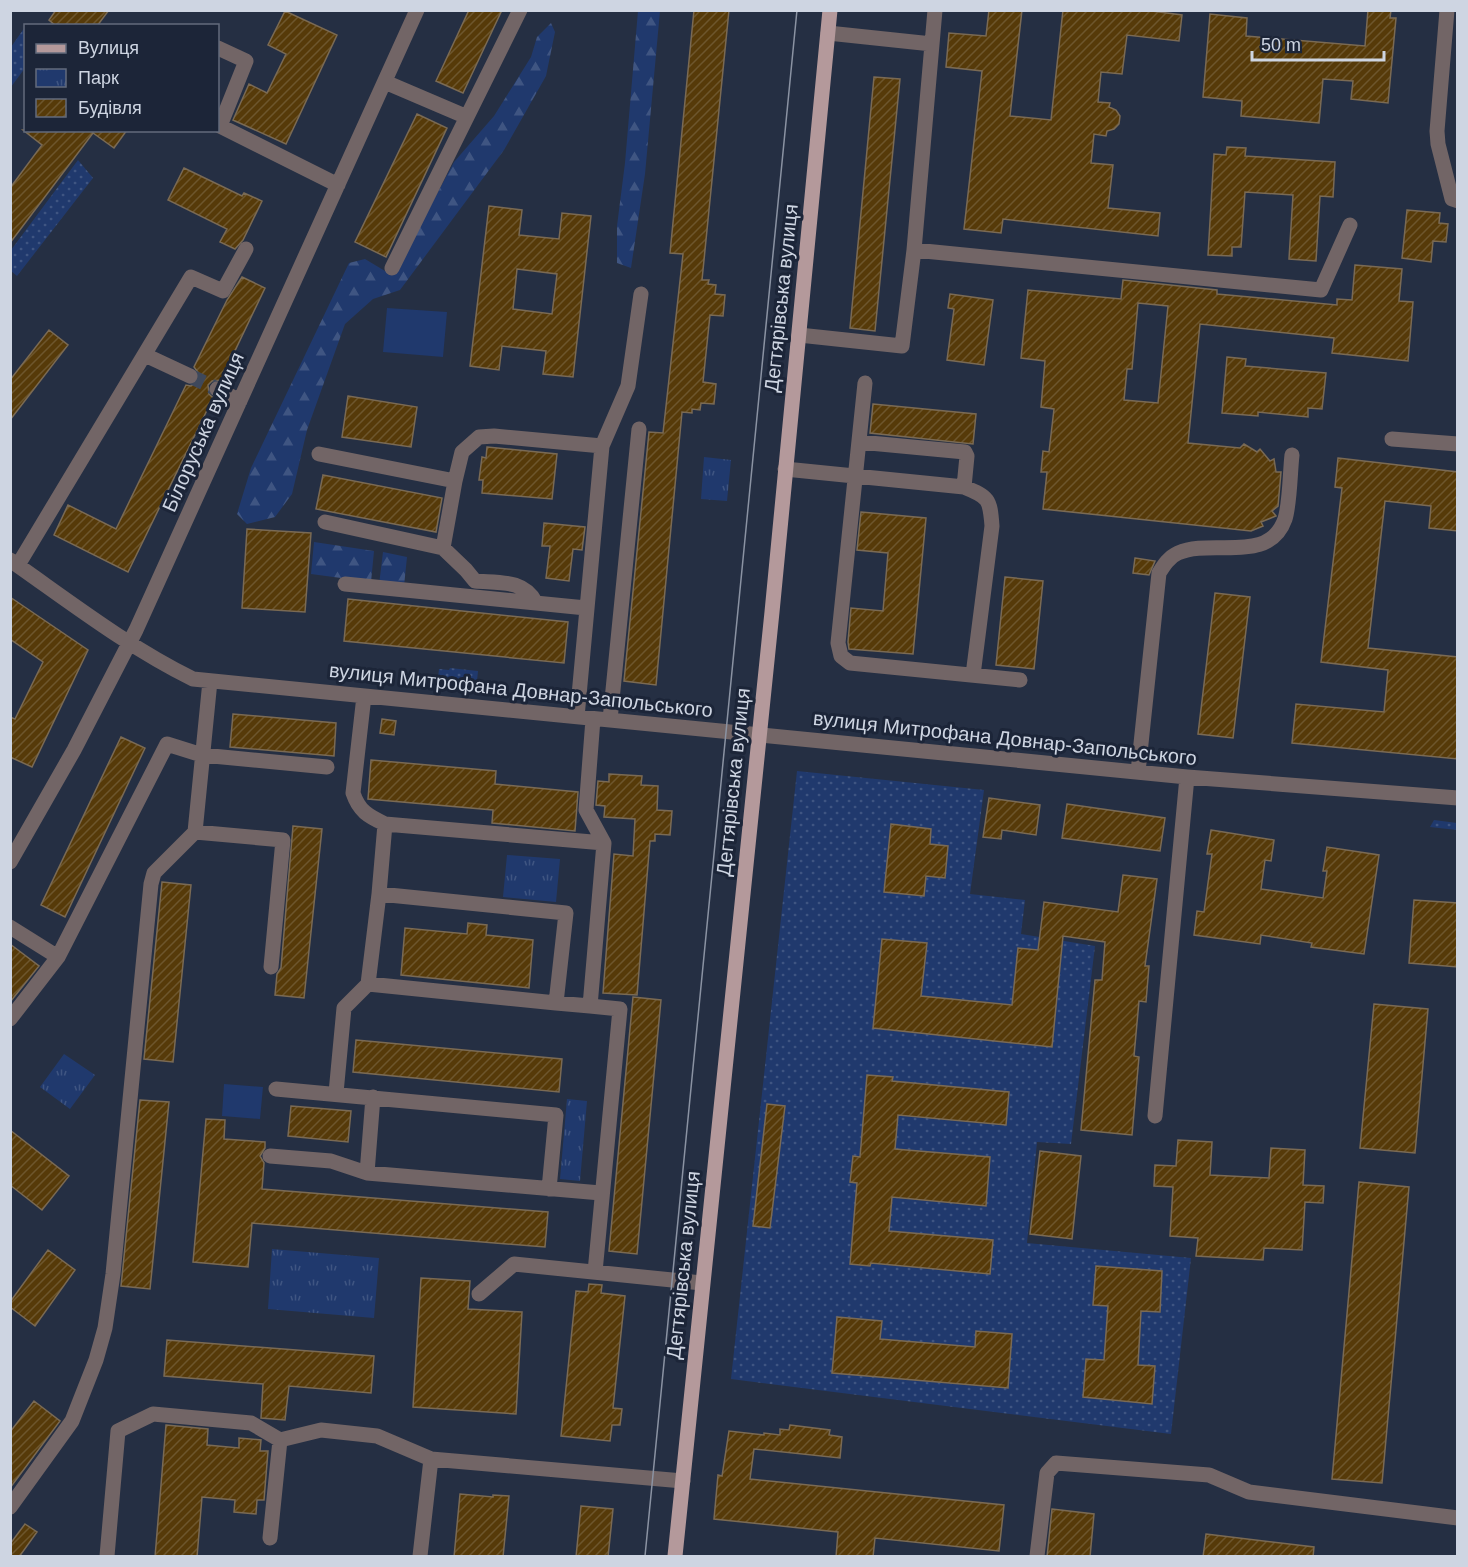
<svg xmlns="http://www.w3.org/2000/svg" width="1468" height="1567" font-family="Helvetica,sans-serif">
  <defs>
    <pattern id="grass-dots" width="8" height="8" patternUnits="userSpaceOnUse" patternTransform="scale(1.5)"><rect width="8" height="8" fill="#20396d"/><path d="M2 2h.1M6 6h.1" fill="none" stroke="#3f5582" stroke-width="1.8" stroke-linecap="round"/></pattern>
    <pattern id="forest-firs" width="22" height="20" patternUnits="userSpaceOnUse" patternTransform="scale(1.5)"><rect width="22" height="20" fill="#20396d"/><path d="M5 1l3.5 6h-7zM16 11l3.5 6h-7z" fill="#3f5582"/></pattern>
    <pattern id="park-tufts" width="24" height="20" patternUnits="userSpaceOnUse" patternTransform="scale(1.5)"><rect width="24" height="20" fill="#20396d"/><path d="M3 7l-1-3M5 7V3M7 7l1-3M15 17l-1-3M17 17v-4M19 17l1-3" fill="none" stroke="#3f5582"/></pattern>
    <pattern id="building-hatch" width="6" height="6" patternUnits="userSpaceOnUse" patternTransform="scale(1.5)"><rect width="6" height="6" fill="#563a09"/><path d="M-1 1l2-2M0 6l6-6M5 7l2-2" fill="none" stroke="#6d562d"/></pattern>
  </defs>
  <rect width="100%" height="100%" fill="#252f43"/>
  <path fill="url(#grass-dots)" d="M 25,27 L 25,68 L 11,87 L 11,47 Z
    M 78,160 L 93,178 L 17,276 L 11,271 L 11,250 Z
    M 450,668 L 478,671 L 477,681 L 438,678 L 439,669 L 449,670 Z
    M 797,771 L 984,790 L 970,894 L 1025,900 L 1021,934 L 1095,946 L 1071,1144 L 1037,1142 L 1027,1243 L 1191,1258 L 1171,1434 L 731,1379 Z
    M 1434,820 L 1457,823 L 1457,830 L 1430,827 Z"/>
  <path fill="url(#forest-firs)" d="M 638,11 L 660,11 L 645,174 L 631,268 L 617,263 L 617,226 L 625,163 Z
    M 551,23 L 555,32 L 546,76 L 504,150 L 400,290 L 373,299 L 345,324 L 307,430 L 292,494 L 275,517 L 247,524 L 237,514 L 251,468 L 349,263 L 365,259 L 385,271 L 395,272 L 454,162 L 494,116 L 531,57 L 537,37 Z
    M 314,542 L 374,551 L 371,582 L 311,574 Z
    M 383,552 L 407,557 L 404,586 L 379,585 Z"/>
  <path fill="url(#park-tufts)" d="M 704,457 L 731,460 L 727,501 L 701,499 Z
    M 507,855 L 560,859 L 556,902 L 503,897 Z
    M 64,1054 L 95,1075 L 70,1109 L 40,1087 Z
    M 567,1099 L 587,1101 L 580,1181 L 560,1179 Z
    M 272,1249 L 379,1258 L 374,1318 L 268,1309 Z"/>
  <path fill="#20396d" d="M 387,308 L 447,312 L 443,357 L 383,352 Z
    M 224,1084 L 263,1087 L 260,1119 L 222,1116 Z"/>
  <path fill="url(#building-hatch)" stroke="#7a6a54" stroke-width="1.5" fill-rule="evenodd" d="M 56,10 L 109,10 L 97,26 L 56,26 L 49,20 Z
    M 469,10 L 502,10 L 463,93 L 436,81 Z
    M 694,10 L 729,10 L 702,280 L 709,280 L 708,284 L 716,285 L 715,294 L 725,295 L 723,316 L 710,315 L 703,382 L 716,384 L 714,404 L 701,403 L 700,410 L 692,409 L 692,413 L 682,412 L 656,685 L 624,681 L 649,432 L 663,433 L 683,254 L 670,253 Z
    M 989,10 L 1022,10 L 1010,116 L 1051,120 L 1063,10 L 1144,10 L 1182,15 L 1179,41 L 1127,35 L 1122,74 L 1101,72 L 1098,102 L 1110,103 L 1109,107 L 1116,110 L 1120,116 L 1119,124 L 1114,129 L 1107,131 L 1106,136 L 1094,134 L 1091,163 L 1113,165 L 1108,208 L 1160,213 L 1158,236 L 1003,219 L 1001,233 L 964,229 L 982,71 L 946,67 L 949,33 L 986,36 Z
    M 1368,10 L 1391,10 L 1390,18 L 1396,18 L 1388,103 L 1351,99 L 1353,81 L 1323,79 L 1319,123 L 1241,116 L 1242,101 L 1203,97 L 1210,14 L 1247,18 L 1246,36 L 1365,46 Z
    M 285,11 L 337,35 L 286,144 L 233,120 L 249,84 L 267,93 L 286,54 L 268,45 Z
    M 874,77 L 900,79 L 875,331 L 850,328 Z
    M 417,114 L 447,128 L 386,257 L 355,242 Z
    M 23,130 L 127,130 L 114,148 L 93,133 L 10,243 L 10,188 L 42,145 Z
    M 1227,147 L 1246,148 L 1245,156 L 1335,162 L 1333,197 L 1320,196 L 1316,261 L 1289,259 L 1293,195 L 1245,192 L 1241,247 L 1232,247 L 1232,256 L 1208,255 L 1214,154 L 1226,155 Z
    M 184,168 L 242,196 L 244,193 L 262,201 L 243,240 L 235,249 L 220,242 L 227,229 L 168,200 Z
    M 489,206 L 522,210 L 519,235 L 559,239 L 562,213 L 591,216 L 573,377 L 543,374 L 546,351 L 502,346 L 499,370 L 470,366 ZM 517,269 L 557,274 L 552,314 L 513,309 Z
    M 1407,210 L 1440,213 L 1439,223 L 1448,224 L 1446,242 L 1433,241 L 1431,262 L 1402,258 Z
    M 1355,265 L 1402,269 L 1399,301 L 1413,302 L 1408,361 L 1332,353 L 1334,338 L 1200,324 L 1188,443 L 1240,448 L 1244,444 L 1257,452 L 1260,449 L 1270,461 L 1274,459 L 1276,472 L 1281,472 L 1278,506 L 1272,511 L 1276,516 L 1261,522 L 1263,526 L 1251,531 L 1043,509 L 1047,472 L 1041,472 L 1043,451 L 1049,452 L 1054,409 L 1041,407 L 1045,361 L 1021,358 L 1028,290 L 1121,299 L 1123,280 L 1217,290 L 1217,294 L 1337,305 L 1337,299 L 1352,300 ZM 1138,303 L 1168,306 L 1158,403 L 1124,400 L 1127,369 L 1132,369 Z
    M 242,277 L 265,288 L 221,380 L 212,381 L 208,385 L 209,394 L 213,398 L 128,572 L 54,535 L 68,505 L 116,529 L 186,385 L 191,386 L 199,381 L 200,375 L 194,367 L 227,300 Z
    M 950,294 L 993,300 L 984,365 L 947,360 L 954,309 L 948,308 Z
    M 49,330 L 68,345 L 10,420 L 10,380 Z
    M 1227,357 L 1246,359 L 1245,366 L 1326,373 L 1322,409 L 1308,408 L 1308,417 L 1258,412 L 1258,416 L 1222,413 Z
    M 348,396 L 417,407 L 411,447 L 342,437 Z
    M 873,404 L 976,414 L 973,444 L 870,433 Z
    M 487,447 L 557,454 L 552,499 L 482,493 L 483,480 L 479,480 L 482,457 L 486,458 Z
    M 1338,458 L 1458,472 L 1458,531 L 1429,528 L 1431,506 L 1385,501 L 1368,648 L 1458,657 L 1458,759 L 1292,743 L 1296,704 L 1384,712 L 1388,670 L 1321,662 L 1342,488 L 1335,487 Z
    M 323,475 L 442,498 L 436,532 L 316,509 Z
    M 861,512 L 926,518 L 913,654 L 849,649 L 848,642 L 851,608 L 883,611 L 888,553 L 857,550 Z
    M 544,523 L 585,527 L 582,550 L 573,549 L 569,581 L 546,578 L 550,546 L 542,546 Z
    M 247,529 L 311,533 L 305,612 L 242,608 Z
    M 1135,558 L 1155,561 L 1149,575 L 1133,573 Z
    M 1005,577 L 1043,581 L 1034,669 L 996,665 Z
    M 1215,593 L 1250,597 L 1233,738 L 1198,734 Z
    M 10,597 L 88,650 L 32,767 L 10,757 L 10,717 L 15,719 L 43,662 L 10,639 Z
    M 348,599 L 568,622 L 564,663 L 344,641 Z
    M 233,714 L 336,723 L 334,756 L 230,747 Z
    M 382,719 L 396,721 L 394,735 L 380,733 Z
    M 121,737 L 145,748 L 65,917 L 41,905 Z
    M 371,760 L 496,771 L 495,784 L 578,792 L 575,831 L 492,823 L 493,810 L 368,799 Z
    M 609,774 L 642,776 L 641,785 L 658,786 L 657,810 L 672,811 L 670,835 L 655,834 L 655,841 L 650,841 L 637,995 L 603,993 L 614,854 L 633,856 L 635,819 L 604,817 L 605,806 L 596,805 L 598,781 L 609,782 Z
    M 989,798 L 1040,805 L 1036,835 L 1002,830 L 1001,839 L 983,837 Z
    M 1067,804 L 1165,818 L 1160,851 L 1062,838 Z
    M 891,824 L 931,829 L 930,844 L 948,846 L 945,878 L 926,876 L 924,896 L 884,892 Z
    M 293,826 L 322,829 L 304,998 L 275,995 L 277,974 L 281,968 Z
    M 1211,830 L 1274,840 L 1271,861 L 1265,860 L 1261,889 L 1323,898 L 1327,871 L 1323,871 L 1327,847 L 1379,855 L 1364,954 L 1311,947 L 1312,943 L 1261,935 L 1260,944 L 1194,935 L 1197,911 L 1204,912 L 1212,854 L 1207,854 Z
    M 1123,875 L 1157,879 L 1145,966 L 1149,966 L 1146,1002 L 1139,1001 L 1134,1056 L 1139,1057 L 1132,1135 L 1081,1130 L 1095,980 L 1102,980 L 1105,942 L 1063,936 L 1052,1047 L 873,1028 L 882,939 L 927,943 L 921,996 L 1012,1005 L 1018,948 L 1038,950 L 1044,902 L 1118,912 Z
    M 162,882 L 191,885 L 173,1062 L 144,1059 Z
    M 1414,900 L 1458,903 L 1458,967 L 1409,963 Z
    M 468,923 L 487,925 L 486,935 L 533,940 L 529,988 L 401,975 L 405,928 L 467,934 Z
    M 10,944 L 39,966 L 10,1002 Z
    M 633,997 L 661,1000 L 637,1254 L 609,1251 Z
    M 1374,1004 L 1428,1009 L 1415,1153 L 1360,1148 Z
    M 356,1040 L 562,1059 L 559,1092 L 353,1072 Z
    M 867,1075 L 893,1077 L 892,1081 L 1009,1092 L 1006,1125 L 898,1115 L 895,1149 L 990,1157 L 986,1206 L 892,1197 L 889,1231 L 993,1240 L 990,1274 L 871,1263 L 870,1266 L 850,1264 L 857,1183 L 850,1182 L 853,1156 L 860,1157 Z
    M 140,1100 L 169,1102 L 150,1289 L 121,1286 Z
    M 767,1104 L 785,1106 L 770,1228 L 753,1226 Z
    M 291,1106 L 351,1111 L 348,1142 L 288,1136 Z
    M 206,1119 L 225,1120 L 224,1139 L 265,1142 L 265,1148 L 260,1156 L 264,1163 L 262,1189 L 548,1212 L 545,1247 L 252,1223 L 248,1267 L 193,1262 Z
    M 10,1130 L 69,1176 L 42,1210 L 10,1185 Z
    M 1178,1140 L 1212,1142 L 1210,1175 L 1269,1178 L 1271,1148 L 1305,1150 L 1303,1185 L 1324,1186 L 1323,1203 L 1305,1202 L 1302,1250 L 1264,1248 L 1263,1260 L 1196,1256 L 1198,1238 L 1170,1236 L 1173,1187 L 1154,1186 L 1155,1165 L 1176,1166 Z
    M 1040,1151 L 1081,1156 L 1072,1239 L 1030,1234 Z
    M 1359,1182 L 1409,1187 L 1382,1483 L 1332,1479 Z
    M 48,1250 L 75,1270 L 35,1326 L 10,1307 L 10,1302 Z
    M 1096,1266 L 1162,1271 L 1160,1312 L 1141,1311 L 1138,1365 L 1155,1366 L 1152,1404 L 1083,1397 L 1086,1359 L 1104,1360 L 1108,1306 L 1093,1305 Z
    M 421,1278 L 470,1281 L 468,1309 L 522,1312 L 516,1414 L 413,1407 Z
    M 589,1284 L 602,1285 L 601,1293 L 625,1296 L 613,1408 L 622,1409 L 620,1425 L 612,1425 L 610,1441 L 561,1436 L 576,1291 L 588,1292 Z
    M 837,1317 L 882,1321 L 880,1339 L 975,1347 L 976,1331 L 1012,1334 L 1008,1388 L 832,1373 Z
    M 167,1340 L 374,1356 L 371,1393 L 289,1386 L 285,1420 L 261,1418 L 263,1384 L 164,1376 Z
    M 34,1401 L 60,1421 L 10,1488 L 10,1432 Z
    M 166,1425 L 208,1429 L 207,1445 L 239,1448 L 239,1438 L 261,1440 L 260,1451 L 268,1451 L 264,1500 L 257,1500 L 256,1514 L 234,1512 L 235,1500 L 202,1497 L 197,1557 L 155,1557 Z
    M 790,1425 L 830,1430 L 829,1435 L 842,1437 L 840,1458 L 754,1449 L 750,1479 L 1004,1505 L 999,1551 L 875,1538 L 873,1557 L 836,1557 L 838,1532 L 714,1519 L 718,1475 L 722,1476 L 729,1431 L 764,1435 L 764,1433 L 780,1435 L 780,1429 L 789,1430 Z
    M 460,1494 L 493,1497 L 493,1495 L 509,1496 L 503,1557 L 454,1557 Z
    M 581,1506 L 613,1509 L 608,1557 L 576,1557 Z
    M 1052,1509 L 1094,1514 L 1090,1557 L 1047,1557 Z
    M 25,1524 L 37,1532 L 19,1557 L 10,1557 L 10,1544 Z
    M 1206,1534 L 1314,1547 L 1313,1557 L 1203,1557 Z"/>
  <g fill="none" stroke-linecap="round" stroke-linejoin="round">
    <path stroke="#3e485b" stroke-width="15" stroke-dasharray="15 8" stroke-linecap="butt" d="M 190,376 L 217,389"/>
    <path stroke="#726566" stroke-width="15" d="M 1447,10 L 1437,131 L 1438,144 L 1452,199 L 1458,201
      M 828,33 L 932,44
      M 218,48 L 246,61 L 220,126 L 338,185
      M 385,82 L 467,117
      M 914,250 L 1321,290 L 1350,225
      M 392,268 L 520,10
      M 799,335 L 902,346 L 914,250 L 935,10
      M 145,355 L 190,376
      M 865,383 L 838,643 L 841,656 L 850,663 L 1020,680
      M 217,389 L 240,401
      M 1392,439 L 1458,444
      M 859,442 L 965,452 L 967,456 L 964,487
      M 319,454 L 455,481 L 443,548
      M 785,469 L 964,487 C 989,497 990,499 992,526 L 973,675
      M 455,481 L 462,452 L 479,437 L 494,436 L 602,446
      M 325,522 L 443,548 L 466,570 L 475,581 C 498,583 524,579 536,603
      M 10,560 C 70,602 128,647 193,679 L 1187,777 L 1458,798
      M 18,565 L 191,277 L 223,291 L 246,249
      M 345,584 L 586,608
      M 364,696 L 353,793 C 359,811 368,816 385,824 L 604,843
      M 577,717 L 602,446 L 628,386 L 641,294
      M 593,719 L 586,810 L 604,843 L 590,1006 L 620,1009 L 595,1272
      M 610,720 L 639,429
      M 1138,772 L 1159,573 C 1164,565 1169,557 1178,553 C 1212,538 1269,565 1285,519 C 1290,503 1290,472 1292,455
      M 195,832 L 283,840 L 271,967
      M 10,862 L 74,750 L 136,630 L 417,10
      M 10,927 L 58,957
      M 368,984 L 556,1003 L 566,913 L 379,894
      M 556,1003 L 590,1006
      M 10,1019 L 58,957 L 167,744 L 202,755 L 327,767
      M 276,1089 L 556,1115 L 549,1189
      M 336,1093 L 344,1008 L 368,984 L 379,894 L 385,824
      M 1155,1116 L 1187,777
      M 270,1156 L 331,1161 L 367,1173 L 601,1193
      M 367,1173 L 373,1097
      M 479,1294 L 514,1264 L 702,1283
      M 10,1507 L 72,1421 L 96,1360 L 105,1328 L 113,1274 L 151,884 L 154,873 L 195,832 L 210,681
      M 270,1538 L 280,1440
      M 107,1556 L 118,1431 L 153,1414 L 251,1423 L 280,1440 L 321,1430 L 377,1436 L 431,1459 L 683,1481
      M 420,1556 L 431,1459
      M 1037,1556 L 1047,1473 L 1056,1463 L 1209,1475 L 1249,1492 L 1458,1518"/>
    <path stroke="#b4999b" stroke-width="15" d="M 675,1556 L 772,612 L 830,10"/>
    <path stroke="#8b93a3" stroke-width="1.5" d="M 645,1556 L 797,10"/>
  </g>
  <g text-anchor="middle" stroke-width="6" stroke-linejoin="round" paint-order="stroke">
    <g font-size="20" fill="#ced5e2" stroke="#1c2538">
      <text transform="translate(781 298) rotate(-84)" y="7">Дегтярівська вулиця</text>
      <text transform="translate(203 432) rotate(-66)" y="7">Білоруська вулиця</text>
      <text transform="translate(521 690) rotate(6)" y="7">вулиця Митрофана Довнар-Запольського</text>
      <text transform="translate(1005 738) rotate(6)" y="7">вулиця Митрофана Довнар-Запольського</text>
      <text transform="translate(733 782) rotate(-84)" y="7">Дегтярівська вулиця</text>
      <text transform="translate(683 1265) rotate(-84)" y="7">Дегтярівська вулиця</text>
    </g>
  </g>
  <rect width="1468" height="1567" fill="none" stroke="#ced5e2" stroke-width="24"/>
  <rect x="24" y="24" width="195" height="108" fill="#1c2538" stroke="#636b7c" stroke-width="1.5"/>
  <rect x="36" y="44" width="30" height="9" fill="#b4999b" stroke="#636b7c" stroke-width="1.5"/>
  <text x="78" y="54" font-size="18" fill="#ced5e2">Вулиця</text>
  <rect x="36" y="69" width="30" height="18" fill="url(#park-tufts)" stroke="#636b7c" stroke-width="1.5"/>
  <text x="78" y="84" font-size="18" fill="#ced5e2">Парк</text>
  <rect x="36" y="99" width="30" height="18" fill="url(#building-hatch)" stroke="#636b7c" stroke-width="1.5"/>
  <text x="78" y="114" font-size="18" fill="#ced5e2">Будівля</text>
  <path d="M1252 51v9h132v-9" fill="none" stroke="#ced5e2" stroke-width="3"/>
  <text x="1261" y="51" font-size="18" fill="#ced5e2" stroke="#1c2538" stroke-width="4.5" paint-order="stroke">50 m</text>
</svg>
